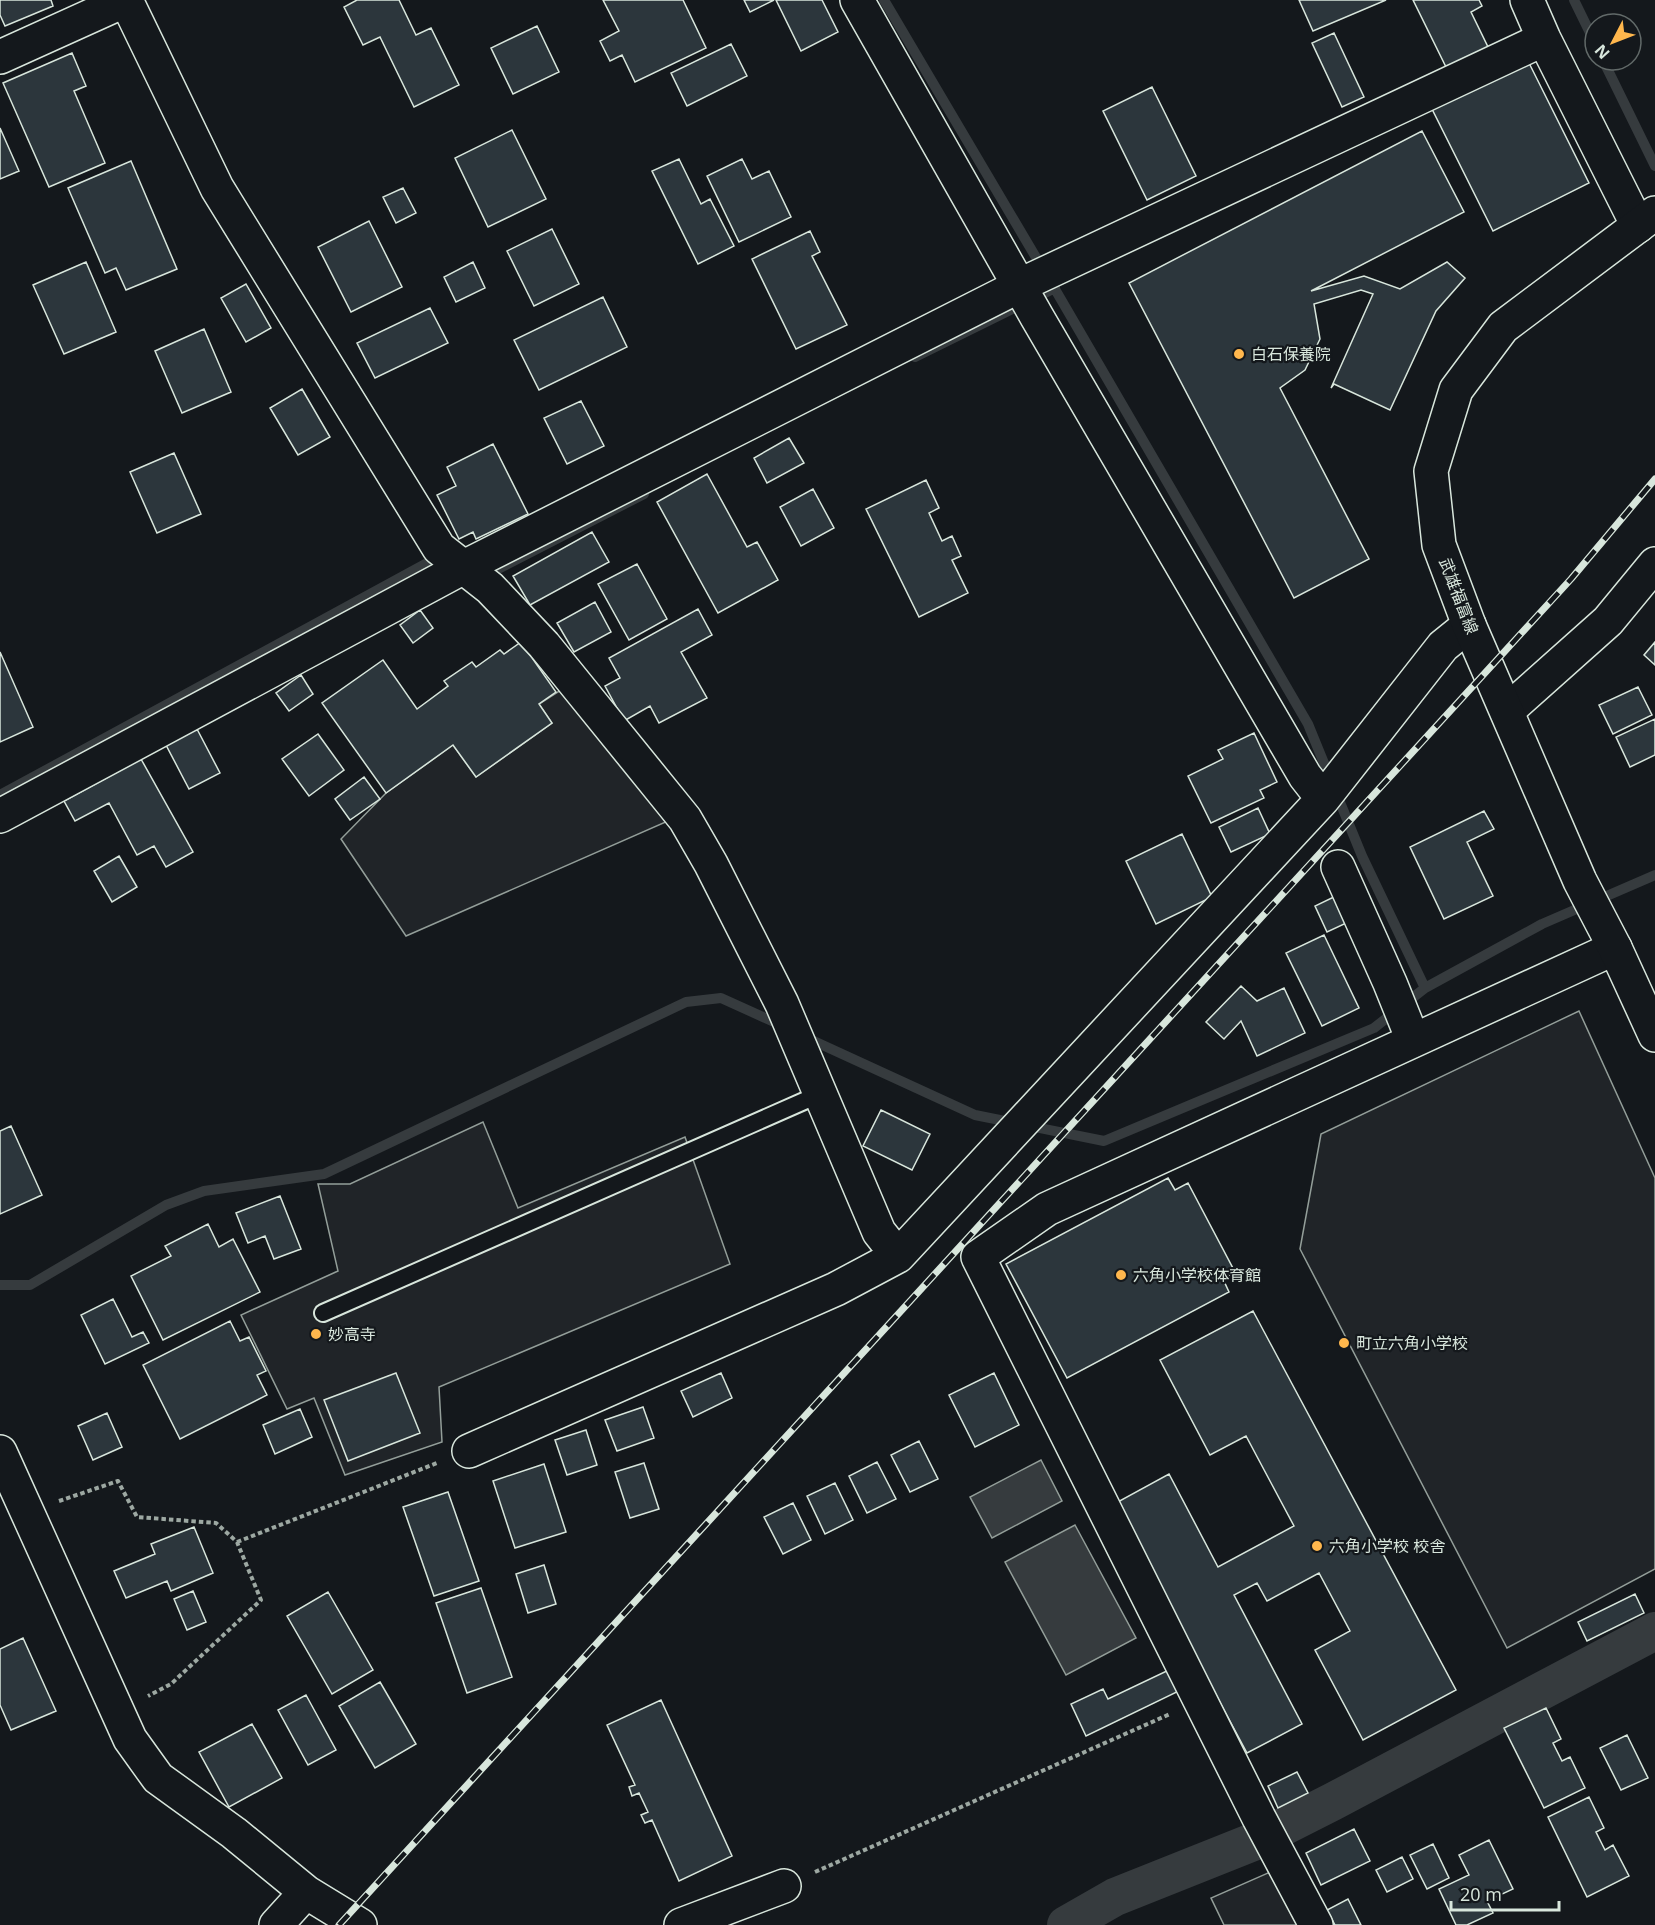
<svg xmlns="http://www.w3.org/2000/svg" width="1655" height="1925" font-family="'Open Sans','Noto Sans JP',sans-serif">
  <rect width="100%" height="100%" fill="#14181c"/>
  <path fill="#202428" stroke="#939e99" stroke-width="1.5" d="M 564,688 L 668,821 L 406,936 L 341,839 L 386,793 L 453,745 L 476,777 L 552,723 L 539,704 Z
    M 1579,1011 L 1655,1178 L 1655,1569 L 1507,1648 L 1300,1249 L 1321,1134 Z
    M 483,1122 L 518,1208 L 685,1137 L 730,1264 L 439,1387 L 442,1442 L 345,1475 L 314,1398 L 287,1409 L 241,1315 L 338,1271 L 318,1184 L 350,1184 Z
    M 1277,1869 L 1304,1925 L 1224,1925 L 1211,1898 Z"/>
  <path fill="#363b3e" stroke="#939e99" stroke-width="1.5" d="M 1041,1460 L 1062,1501 L 992,1538 L 970,1497 Z
    M 1075,1525 L 1136,1638 L 1066,1675 L 1005,1562 Z"/>
  <g fill="none" stroke-linecap="round" stroke-linejoin="round">
    <path stroke="#363b3e" stroke-width="10" d="M 884,0 L 1044,271
      M 1574,0 L 1595,43
      M 1603,60 L 1655,166
      M 1052,284 L 1308,724 L 1362,856 L 1425,988
      M 915,357 L 1055,288
      M 485,563 L 496,570 L 644,494
      M 0,795 L 442,555
      M 805,1037 L 975,1115 L 1104,1141 L 1374,1028 L 1425,988 L 1542,924 L 1655,875
      M 0,1285 L 30,1285 L 166,1205 L 204,1191 L 324,1174 L 686,1002 L 721,998 L 783,1026"/>
    <path stroke="#363b3e" stroke-width="38" d="M 1066,1925 L 1115,1897 L 1253,1842 L 1332,1802 L 1655,1631"/>
  </g>
  <path fill="#2c363c" stroke="#d8e6dc" stroke-width="1.5" d="M 0,0 L 51,0 L 53,6 L 5,26 L 0,15 Z
    M 357,0 L 399,0 L 416,35 L 431,28 L 459,85 L 414,107 L 380,37 L 363,45 L 344,7 Z
    M 603,0 L 683,0 L 706,48 L 635,82 L 622,55 L 610,61 L 600,41 L 619,31 Z
    M 744,0 L 774,0 L 750,12 Z
    M 776,0 L 822,0 L 838,32 L 801,51 Z
    M 1299,0 L 1386,0 L 1313,31 Z
    M 1413,0 L 1479,0 L 1482,6 L 1471,12 L 1488,47 L 1446,67 Z
    M 537,26 L 559,72 L 513,94 L 491,48 Z
    M 1334,33 L 1364,97 L 1342,107 L 1312,43 Z
    M 731,44 L 747,76 L 687,106 L 671,73 Z
    M 72,53 L 86,86 L 74,91 L 105,163 L 49,187 L 3,83 Z
    M 1528,61 L 1589,183 L 1493,231 L 1432,109 Z
    M 1152,87 L 1196,176 L 1147,200 L 1103,111 Z
    M 0,128 L 19,171 L 0,179 Z
    M 512,130 L 546,199 L 488,227 L 455,158 Z
    M 1422,131 L 1464,212 L 1311,291 L 1364,276 L 1400,289 L 1447,262 L 1465,278 L 1436,311 L 1390,410 L 1334,384 L 1331,388 L 1373,294 L 1361,290 L 1314,304 L 1320,339 L 1305,370 L 1280,388 L 1369,559 L 1294,598 L 1129,283 Z
    M 679,159 L 701,204 L 710,199 L 734,246 L 698,264 L 652,171 Z
    M 742,159 L 752,179 L 769,171 L 791,217 L 739,242 L 707,176 Z
    M 131,161 L 177,269 L 126,290 L 116,268 L 105,273 L 68,188 Z
    M 403,188 L 416,213 L 396,223 L 383,197 Z
    M 369,221 L 402,287 L 351,312 L 318,247 Z
    M 552,229 L 579,284 L 534,306 L 507,251 Z
    M 810,231 L 820,252 L 812,256 L 847,325 L 796,349 L 752,259 Z
    M 86,262 L 116,332 L 64,354 L 33,285 Z
    M 473,262 L 485,288 L 456,302 L 444,277 Z
    M 246,284 L 271,328 L 246,342 L 221,298 Z
    M 603,297 L 627,347 L 539,390 L 514,340 Z
    M 430,308 L 448,343 L 375,378 L 357,343 Z
    M 204,329 L 231,392 L 182,413 L 155,351 Z
    M 302,389 L 330,437 L 298,455 L 270,408 Z
    M 581,401 L 604,446 L 567,464 L 544,418 Z
    M 789,438 L 804,463 L 767,483 L 754,458 Z
    M 493,444 L 528,514 L 476,539 L 473,532 L 459,539 L 437,495 L 456,486 L 447,467 Z
    M 174,453 L 201,514 L 157,533 L 130,472 Z
    M 707,474 L 747,547 L 757,542 L 778,580 L 718,613 L 657,502 Z
    M 926,480 L 939,508 L 929,513 L 942,541 L 952,536 L 961,556 L 952,560 L 968,593 L 919,617 L 866,509 Z
    M 813,489 L 834,528 L 801,546 L 780,507 Z
    M 592,532 L 609,562 L 530,605 L 513,576 Z
    M 637,564 L 667,619 L 629,640 L 598,584 Z
    M 595,602 L 611,632 L 574,652 L 557,623 Z
    M 698,609 L 712,635 L 681,652 L 707,698 L 659,723 L 650,706 L 624,721 L 605,686 L 620,678 L 609,658 Z
    M 420,610 L 433,628 L 413,643 L 400,625 Z
    M 521,642 L 556,692 L 539,704 L 552,723 L 476,777 L 453,745 L 386,793 L 322,703 L 383,660 L 417,709 L 448,686 L 444,681 L 472,662 L 476,667 L 500,650 L 504,654 Z
    M 1655,642 L 1655,665 L 1644,655 Z
    M 0,652 L 33,727 L 0,742 Z
    M 301,675 L 313,694 L 289,711 L 276,693 Z
    M 1638,687 L 1652,715 L 1613,734 L 1599,705 Z
    M 1655,719 L 1655,755 L 1630,767 L 1616,737 Z
    M 197,729 L 220,773 L 189,789 L 166,745 Z
    M 1254,733 L 1277,782 L 1260,790 L 1264,798 L 1211,823 L 1188,776 L 1223,759 L 1218,750 Z
    M 318,734 L 344,770 L 309,796 L 282,759 Z
    M 141,759 L 193,852 L 166,867 L 154,846 L 137,855 L 109,803 L 75,821 L 64,801 Z
    M 364,777 L 380,799 L 350,820 L 335,799 Z
    M 1258,808 L 1270,834 L 1231,852 L 1219,827 Z
    M 1484,811 L 1494,829 L 1467,842 L 1493,896 L 1444,919 L 1410,847 Z
    M 1182,834 L 1212,897 L 1156,924 L 1126,861 Z
    M 119,856 L 137,887 L 112,902 L 94,871 Z
    M 1342,893 L 1355,919 L 1327,932 L 1315,906 Z
    M 1324,935 L 1359,1008 L 1322,1026 L 1286,953 Z
    M 1241,986 L 1257,1001 L 1284,988 L 1305,1033 L 1257,1056 L 1241,1021 L 1224,1039 L 1206,1022 Z
    M 881,1110 L 930,1134 L 912,1170 L 863,1146 Z
    M 11,1126 L 42,1195 L 0,1214 L 0,1131 Z
    M 1168,1178 L 1175,1190 L 1188,1183 L 1235,1272 L 1223,1279 L 1229,1292 L 1067,1378 L 1006,1264 Z
    M 280,1196 L 301,1249 L 274,1259 L 265,1236 L 248,1243 L 236,1213 Z
    M 208,1224 L 219,1247 L 233,1239 L 260,1292 L 163,1340 L 131,1276 L 171,1256 L 165,1246 Z
    M 113,1299 L 132,1337 L 143,1332 L 149,1343 L 105,1364 L 81,1315 Z
    M 1253,1311 L 1456,1690 L 1363,1740 L 1315,1650 L 1350,1631 L 1319,1573 L 1267,1601 L 1257,1583 L 1234,1595 L 1302,1724 L 1247,1753 L 1114,1504 L 1169,1474 L 1218,1567 L 1294,1526 L 1246,1436 L 1210,1455 L 1160,1360 Z
    M 230,1321 L 240,1341 L 249,1337 L 266,1371 L 257,1375 L 267,1395 L 180,1439 L 143,1365 Z
    M 396,1373 L 420,1433 L 348,1461 L 324,1400 Z
    M 721,1373 L 732,1398 L 693,1417 L 681,1391 Z
    M 994,1373 L 1019,1425 L 975,1447 L 949,1395 Z
    M 643,1407 L 654,1438 L 617,1451 L 605,1420 Z
    M 300,1409 L 312,1437 L 275,1454 L 263,1425 Z
    M 107,1413 L 122,1447 L 93,1460 L 78,1426 Z
    M 586,1430 L 597,1465 L 567,1475 L 555,1440 Z
    M 919,1441 L 938,1479 L 910,1492 L 891,1455 Z
    M 877,1462 L 896,1499 L 867,1513 L 849,1476 Z
    M 644,1463 L 659,1509 L 630,1518 L 615,1472 Z
    M 544,1464 L 566,1532 L 515,1548 L 493,1481 Z
    M 835,1483 L 853,1520 L 825,1534 L 807,1496 Z
    M 448,1492 L 479,1581 L 434,1596 L 403,1507 Z
    M 793,1503 L 811,1540 L 783,1554 L 764,1517 Z
    M 194,1527 L 213,1573 L 171,1591 L 167,1581 L 126,1598 L 114,1571 L 155,1554 L 151,1544 Z
    M 544,1565 L 556,1604 L 528,1613 L 516,1574 Z
    M 481,1588 L 512,1677 L 467,1693 L 436,1603 Z
    M 193,1591 L 206,1622 L 187,1630 L 174,1599 Z
    M 328,1592 L 373,1670 L 332,1694 L 287,1616 Z
    M 1635,1594 L 1644,1613 L 1587,1641 L 1578,1622 Z
    M 23,1638 L 56,1711 L 11,1730 L 0,1705 L 0,1649 Z
    M 1173,1668 L 1183,1689 L 1086,1736 L 1071,1704 L 1103,1689 L 1108,1699 Z
    M 380,1682 L 416,1744 L 375,1768 L 339,1706 Z
    M 306,1695 L 336,1750 L 308,1765 L 278,1710 Z
    M 661,1700 L 732,1856 L 679,1881 L 652,1820 L 645,1823 L 641,1815 L 648,1812 L 639,1793 L 632,1796 L 629,1787 L 635,1785 L 607,1725 Z
    M 1546,1708 L 1561,1739 L 1553,1743 L 1562,1761 L 1570,1757 L 1585,1788 L 1544,1808 L 1504,1728 Z
    M 252,1724 L 282,1778 L 229,1807 L 199,1752 Z
    M 1627,1735 L 1648,1778 L 1621,1790 L 1600,1748 Z
    M 1297,1772 L 1308,1793 L 1278,1808 L 1268,1786 Z
    M 1589,1797 L 1604,1828 L 1596,1832 L 1605,1850 L 1613,1845 L 1629,1876 L 1587,1897 L 1548,1817 Z
    M 1354,1829 L 1370,1861 L 1321,1885 L 1306,1853 Z
    M 1489,1840 L 1513,1889 L 1487,1901 L 1493,1913 L 1467,1925 L 1456,1925 L 1439,1889 L 1469,1875 L 1459,1855 Z
    M 1433,1844 L 1449,1878 L 1427,1889 L 1410,1855 Z
    M 1402,1857 L 1413,1879 L 1387,1892 L 1376,1870 Z
    M 1348,1899 L 1361,1925 L 1335,1925 L 1327,1910 Z"/>
  <g fill="none" stroke-linecap="round" stroke-linejoin="round">
    <g stroke="#d8e6dc" stroke-width="20">
      <path id="lane" d="M 323,1313 L 820,1094"/>
    </g>
    <g stroke="#d8e6dc" stroke-width="36">
      <path id="street" d="M 126,0 L 217,188 L 439,548 L 490,588 L 544,645 L 685,819 L 711,864 L 782,1004 L 879,1232 L 898,1256
        M 857,0 L 1037,317 L 1305,776 L 1323,799
        M 1527,0 L 1544,39 L 1638,226
        M 0,57 L 126,0
        M 1507,711 L 1608,621 L 1655,564
        M 0,816 L 464,567 L 1031,280 L 1544,39
        M 1338,867 L 1390,983 L 1413,1040
        M 469,1451 L 836,1289 L 898,1256 L 1323,799 L 1443,646 L 1469,625
        M 0,1452 L 130,1739 L 158,1778 L 234,1833 L 306,1892 L 360,1925
        M 276,1925 L 306,1892
        M 681,1925 L 784,1886
        M 1316,1925 L 1259,1818 L 978,1257 L 1047,1209 L 1615,948"/>
    </g>
    <g stroke="#d8e6dc" stroke-width="36">
      <path id="primary" d="M 1655,213 L 1503,327 L 1456,390 L 1431,471 L 1439,545 L 1469,625 L 1580,881 L 1615,948 L 1655,1035"/>
    </g>
    <path stroke="#9da8a2" stroke-width="4" stroke-dasharray="4.5 3" stroke-linecap="butt" d="M 59,1501 L 118,1481 L 137,1517 L 216,1523 L 237,1542 L 261,1600 L 171,1684 L 148,1696
      M 237,1542 L 437,1463
      M 815,1872 L 1170,1714"/>
    <use href="#lane" stroke="#14181c" stroke-width="16"/>
    <use href="#street" stroke="#14181c" stroke-width="33"/>
    <use href="#primary" stroke="#14181c" stroke-width="33"/>
    <g stroke="#d8e6dc" stroke-width="7">
      <path id="rail" d="M 339,1925 L 1571,579 L 1655,479"/>
    </g>
    <use href="#rail" stroke="#14181c" stroke-width="4.5" stroke-dasharray="14" stroke-linecap="butt"/>
  </g>
  <g fill="#ffb74d" stroke="#14181c" stroke-width="2">
    <circle cx="1239" cy="354" r="6"/>
    <circle cx="1121" cy="1275" r="6"/>
    <circle cx="316" cy="1334" r="6"/>
    <circle cx="1344" cy="1343" r="6"/>
    <circle cx="1317" cy="1546" r="6"/>
  </g>
  <g text-anchor="middle" stroke-width="4.5" stroke-linejoin="round" paint-order="stroke">
    <g font-size="16" fill="#d8e6dc" stroke="#14181c" text-anchor="start">
      <text x="1251" y="360">白石保養院</text>
      <text x="1133" y="1281">六角小学校体育館</text>
      <text x="328" y="1340">妙高寺</text>
      <text x="1356" y="1349">町立六角小学校</text>
      <text x="1329" y="1552">六角小学校 校舎</text>
    </g>
    <g font-size="16" fill="#d8e6dc" stroke="#14181c">
      <text transform="translate(1459 596) rotate(69)" y="6">武雄福富線</text>
    </g>
  </g>
  <g transform="translate(1613 42) rotate(228)"><circle r="28" fill="#14181c" stroke="#626a69" stroke-width="1.5"/>
  <path d="M0-4.5L10 22L0 15L-10 22Z" fill="#ffb74d"/>
  <text y="-9" font-size="16" font-weight="bold" text-anchor="middle" fill="#d8e6dc">N</text>
  </g>
  <path d="M1451 1901v9h108v-9" fill="none" stroke="#d8e6dc" stroke-width="3"/>
  <text x="1460" y="1901" font-size="18" fill="#d8e6dc" stroke="#14181c" stroke-width="4.5" paint-order="stroke">20 m</text>
</svg>
